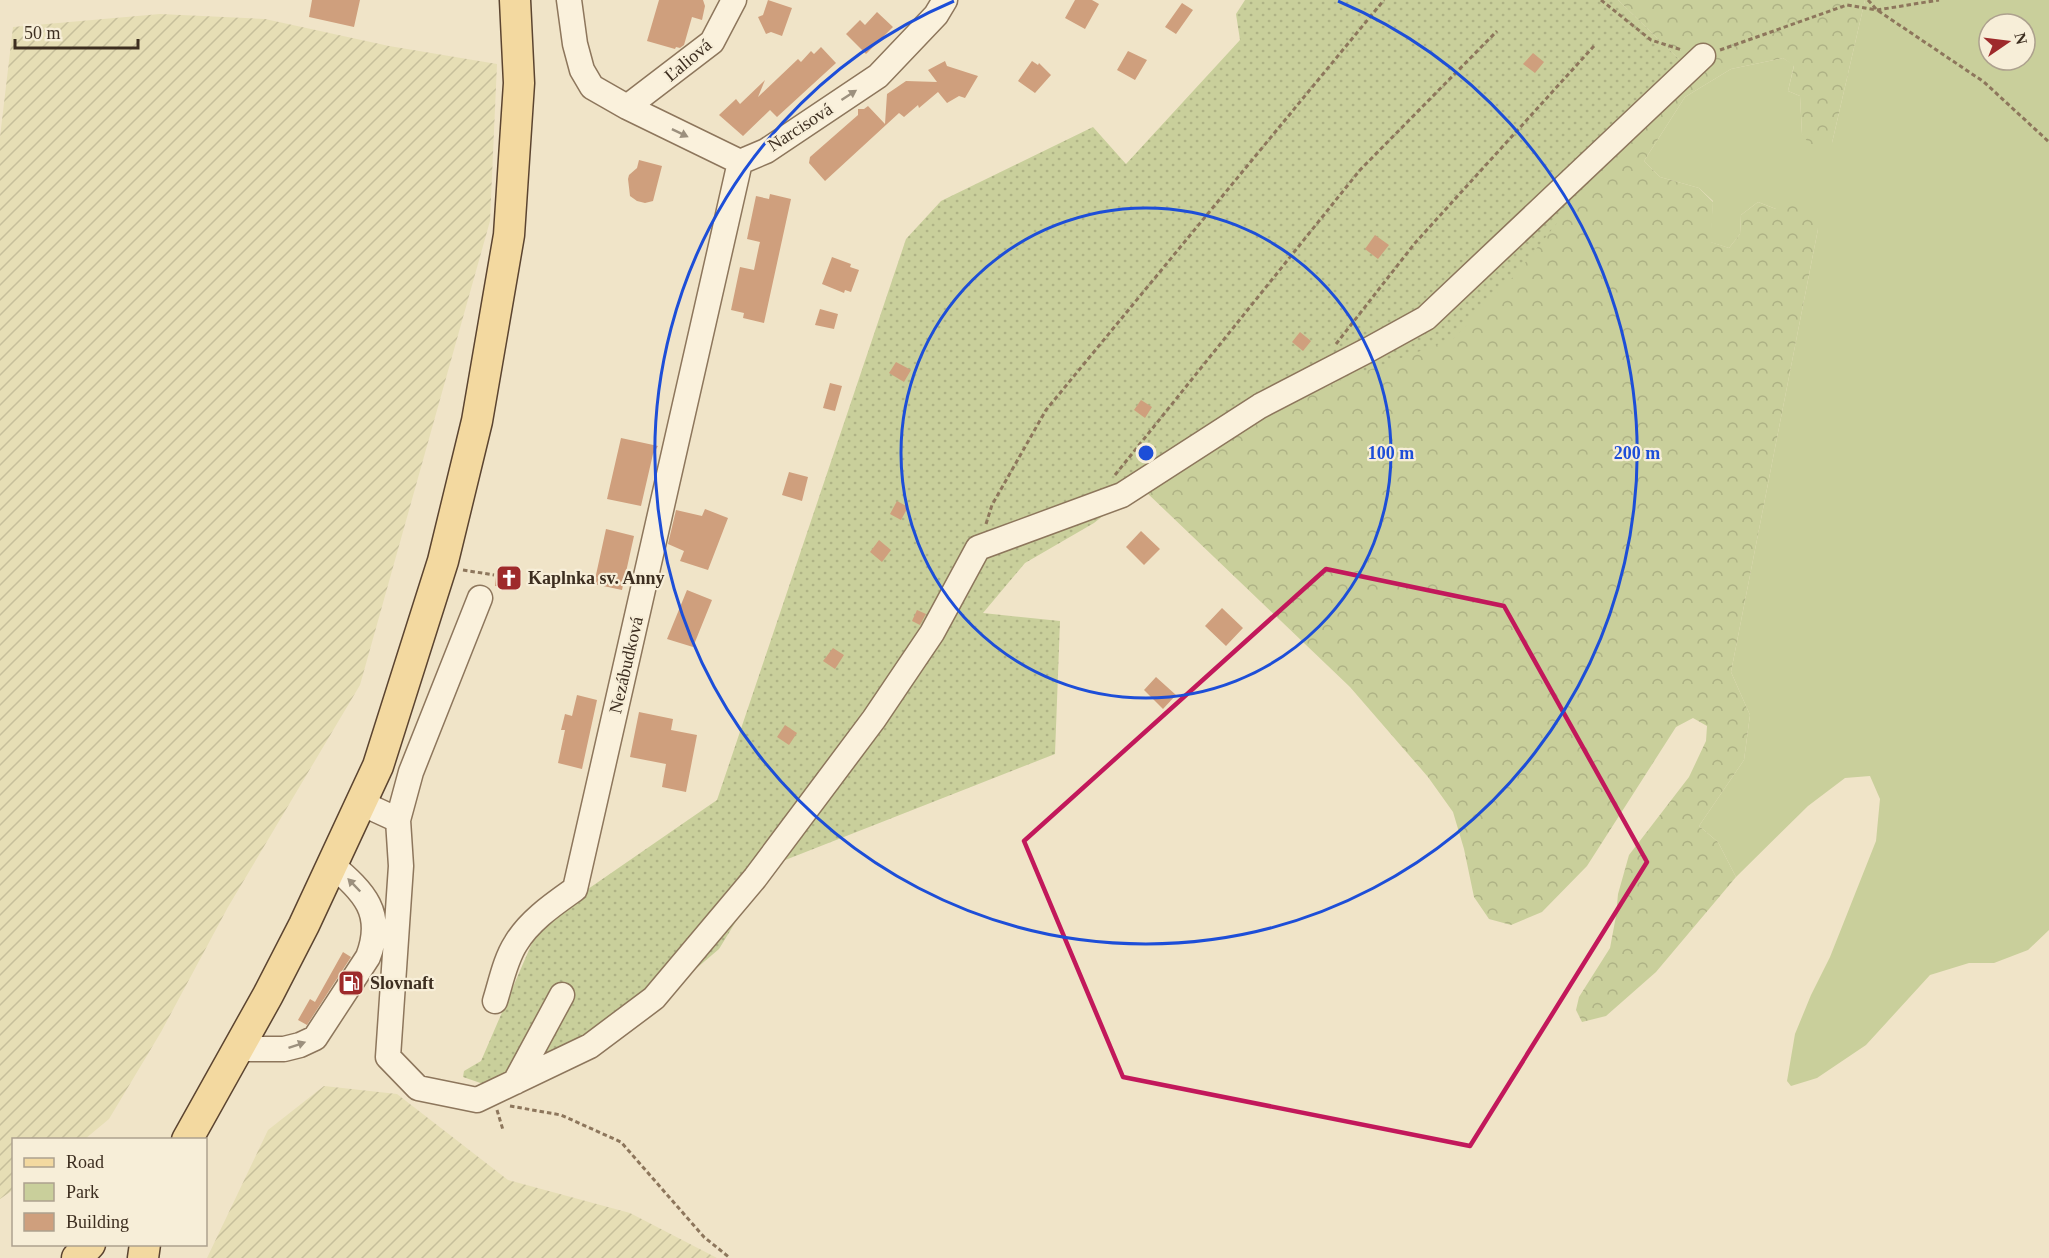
<svg xmlns="http://www.w3.org/2000/svg" width="2049" height="1258" font-family="'Times New Roman',serif">
  <defs>
    <pattern id="farmland-furrows" width="10" height="10" patternUnits="userSpaceOnUse" patternTransform="scale(1.5)"><rect width="10" height="10" fill="#e6deb5"/><path d="M-1 1l2-2M0 10L10 0M9 11l2-2" fill="none" stroke="#c6bf9b"/></pattern>
    <pattern id="forest-crowns" width="20" height="18" patternUnits="userSpaceOnUse" patternTransform="scale(1.5)"><rect width="20" height="18" fill="#c9cf9b"/><path d="M2 6a3 3 0 1 1 6 0M12 15a3 3 0 1 1 6 0" fill="none" stroke="#aeb285"/></pattern>
    <pattern id="garden-dots" width="8" height="8" patternUnits="userSpaceOnUse" patternTransform="scale(1.5)"><rect width="8" height="8" fill="#c9cf9b"/><path d="M2 2h.1M6 6h.1" fill="none" stroke="#aeb285" stroke-width="1.8" stroke-linecap="round"/></pattern>
  </defs>
  <rect width="100%" height="100%" fill="#f0e4c8"/>
  <path fill="url(#farmland-furrows)" d="M 160,14 L 265,19 L 389,46 L 497,64 L 490,221 L 360,685 L 228,907 L 161,1032 L 109,1119 L 85,1139 L 14,1140 L 13,1190 L 0,1199 L 0,137 L 13,27 Z
    M 324,1086 L 397,1094 L 508,1180 L 630,1213 L 717,1258 L 207,1258 L 268,1130 Z"/>
  <path fill="#c9cf9b" fill-rule="evenodd" d="M 1865,0 L 2049,0 L 2049,930 L 2028,950 L 1994,963 L 1969,963 L 1930,975 L 1866,1045 L 1817,1078 L 1791,1086 L 1787,1081 L 1795,1034 L 1811,995 L 1830,957 L 1876,841 L 1880,799 L 1870,776 L 1845,778 L 1808,806 L 1736,877 L 1718,842 L 1699,826 L 1744,760 L 1750,715 L 1731,672 L 1818,229 L 1776,209 L 1758,202 L 1741,215 L 1740,234 L 1729,248 L 1710,242 L 1713,201 L 1699,188 L 1660,177 L 1644,161 L 1685,97 L 1731,69 L 1783,58 L 1794,65 L 1788,91 L 1800,96 L 1802,134 L 1832,143 ZM 1989,24 L 2025,24 L 2025,60 L 1989,60 Z"/>
  <path fill="url(#forest-crowns)" d="M 1618,0 L 1865,0 L 1832,143 L 1810,145 L 1802,134 L 1800,96 L 1788,91 L 1794,66 L 1783,58 L 1731,69 L 1685,97 L 1644,161 L 1660,177 L 1699,188 L 1713,202 L 1711,242 L 1729,248 L 1740,234 L 1741,215 L 1758,202 L 1776,209 L 1793,200 L 1809,212 L 1818,229 L 1731,672 L 1750,715 L 1744,760 L 1699,826 L 1718,842 L 1736,877 L 1656,972 L 1606,1016 L 1582,1022 L 1576,1010 L 1579,997 L 1610,948 L 1616,916 L 1618,894 L 1629,855 L 1689,777 L 1706,741 L 1707,726 L 1693,718 L 1676,727 L 1587,866 L 1542,912 L 1511,925 L 1489,919 L 1474,897 L 1464,849 L 1453,812 L 1428,777 L 1350,687 L 1145,491 L 1227,435 L 1336,382 L 1685,65 Z"/>
  <path fill="url(#garden-dots)" d="M 1245,0 L 1618,0 L 1685,65 L 1515,275 L 1453,339 L 1336,382 L 1227,435 L 1128,496 L 1094,523 L 1025,563 L 983,613 L 1060,621 L 1055,754 L 770,866 L 719,949 L 643,1014 L 504,1091 L 463,1077 L 464,1071 L 481,1061 L 538,929 L 588,889 L 717,800 L 906,239 L 941,201 L 1093,127 L 1126,164 L 1240,40 L 1236,14 Z"/>
  <path fill="#cf9f7d" d="M 312,0 L 360,0 L 354,27 L 309,17 Z
    M 659,0 L 703,0 L 705,6 L 702,20 L 692,17 L 684,45 L 680,48 L 676,47 L 675,49 L 647,41 Z
    M 768,0 L 792,8 L 782,36 L 771,32 L 766,34 L 758,17 L 763,15 Z
    M 1075,0 L 1092,0 L 1099,4 L 1085,29 L 1065,18 Z
    M 1182,3 L 1193,10 L 1176,34 L 1165,27 Z
    M 877,12 L 893,27 L 866,54 L 846,34 L 860,20 L 865,25 Z
    M 821,47 L 836,63 L 777,117 L 770,110 L 743,136 L 719,115 L 736,99 L 740,104 L 765,80 L 758,97 L 798,59 L 801,62 L 811,51 L 814,54 Z
    M 1128,51 L 1147,60 L 1135,80 L 1117,70 Z
    M 1533,53 L 1544,62 L 1535,73 L 1523,64 Z
    M 945,61 L 947,66 L 978,76 L 965,98 L 959,96 L 947,103 L 938,92 L 919,108 L 918,105 L 904,117 L 899,113 L 825,181 L 809,163 L 810,157 L 858,115 L 858,109 L 864,109 L 868,106 L 885,124 L 887,94 L 906,81 L 937,82 L 928,70 Z
    M 1032,61 L 1038,65 L 1039,63 L 1051,75 L 1035,93 L 1018,81 Z
    M 639,160 L 662,166 L 653,201 L 645,203 L 637,201 L 630,196 L 628,179 L 629,175 L 637,168 Z
    M 770,194 L 791,199 L 764,323 L 743,318 L 744,313 L 731,310 L 740,267 L 754,270 L 759,246 L 760,242 L 747,239 L 756,196 L 769,199 Z
    M 1375,235 L 1389,245 L 1378,259 L 1365,249 Z
    M 832,257 L 851,264 L 850,267 L 859,270 L 851,292 L 845,290 L 844,293 L 822,284 Z
    M 820,309 L 838,314 L 834,329 L 815,325 Z
    M 1300,332 L 1311,341 L 1303,351 L 1292,342 Z
    M 896,362 L 911,370 L 904,382 L 889,373 Z
    M 830,383 L 842,386 L 835,411 L 823,408 Z
    M 1141,400 L 1152,407 L 1145,418 L 1134,410 Z
    M 621,438 L 658,446 L 653,454 L 641,506 L 607,499 Z
    M 789,472 L 808,477 L 802,501 L 782,495 Z
    M 897,501 L 908,507 L 901,520 L 890,514 Z
    M 705,509 L 728,518 L 708,570 L 680,561 L 684,551 L 668,544 L 676,510 L 702,516 Z
    M 606,529 L 634,536 L 622,590 L 594,584 Z
    M 1141,531 L 1160,549 L 1144,565 L 1126,547 Z
    M 879,540 L 891,550 L 882,562 L 870,552 Z
    M 497,568 L 516,569 L 521,575 L 518,586 L 515,588 L 495,586 Z
    M 687,590 L 712,600 L 693,647 L 667,639 Z
    M 1222,608 L 1243,628 L 1226,646 L 1205,626 Z
    M 917,610 L 926,614 L 920,625 L 912,621 Z
    M 833,648 L 844,655 L 835,669 L 823,661 Z
    M 1156,677 L 1176,695 L 1163,709 L 1144,690 Z
    M 577,695 L 597,700 L 582,769 L 558,763 L 565,730 L 561,730 L 565,714 L 572,716 Z
    M 639,712 L 673,719 L 671,730 L 697,735 L 686,792 L 662,787 L 666,764 L 630,757 Z
    M 785,725 L 797,733 L 789,745 L 777,737 Z
    M 343,952 L 351,957 L 307,1025 L 298,1020 L 310,999 L 315,1002 Z"/>
  <g fill="none" stroke-linecap="round" stroke-linejoin="round">
    <g stroke="#8d765c" stroke-width="27">
      <path id="minor" d="M 569,0 L 575,44 L 582,70 L 592,87 L 627,107 L 740,162 L 766,151 L 878,76 L 936,15 L 945,0
        M 627,107 L 712,42 L 734,0
        M 361,803 L 398,820 L 401,866 L 388,1057 L 418,1088 L 477,1100 L 590,1046 L 654,998 L 755,878 L 874,719 L 932,633 L 978,548 L 1122,495 L 1260,406 L 1368,350 L 1426,318 L 1703,56
        M 398,820 L 411,772 L 480,598
        M 495,1001 C 501,982 505,960 516,943 C 530,920 554,904 575,889 L 740,162
        M 240,1049 L 284,1049 L 300,1045 L 315,1038 L 368,957 C 385,913 364,892 332,865
        M 515,1082 L 562,995"/>
    </g>
    <g stroke="#5b4430" stroke-width="33">
      <path id="major" d="M 187,1140 L 268,995 L 304,925 L 378,766 L 443,561 L 477,421 L 509,235 L 519,83 L 515,0
        M 77,1258 L 90,1244
        M 143,1258 L 145,1244"/>
    </g>
    <path stroke="#8d765c" stroke-width="3" stroke-dasharray="4.5 3" stroke-linecap="butt" d="M 1601,0 L 1651,40 L 1682,50
      M 1868,0 L 1877,10 L 1984,82 L 2049,142
      M 1720,50 L 1847,5 L 1877,10 L 1939,0
      M 1336,344 L 1415,243 L 1594,46
      M 1115,475 L 1360,170 L 1497,31
      M 986,524 L 992,505 L 1046,410 L 1384,0
      M 463,570 L 494,575
      M 510,1106 L 561,1115 L 621,1142 L 704,1237 L 730,1258
      M 497,1110 L 503,1130"/>
    <use href="#minor" stroke="#faf1dc" stroke-width="24"/>
    <use href="#major" stroke="#f3d9a0" stroke-width="30"/>
  </g>
  <defs><path id="oneway-solid" d="M-6-.8H1V-3.2L6.5 0L1 3.2V.8H-6Z" transform="scale(1.5)"/></defs>
  <g fill="#9c907e">
    <use href="#oneway-solid" transform="translate(849 95) rotate(-33)"/>
    <use href="#oneway-solid" transform="translate(680 133) rotate(26)"/>
    <use href="#oneway-solid" transform="translate(354 885) rotate(-134)"/>
    <use href="#oneway-solid" transform="translate(297 1045) rotate(-19)"/>
  </g>
  <path fill="none" stroke="#c2185b" stroke-width="4.5" stroke-linejoin="round" d="M 1326,569 L 1504,606 L 1647,862 L 1470,1146 L 1123,1077 L 1024,841 Z"/>
  <g fill="none" stroke="#1d4ed8" stroke-width="3">
    <circle cx="1146" cy="453" r="245"/>
    <path d="M1338 1A491 491 0 1 1 954 1"/>
  </g>
  <defs>
    <g id="church-square" transform="scale(1.35)"><rect x="-9" y="-9" width="18" height="18" rx="4" fill="#9e2a2b" stroke="#f7eed8"/><path d="M-1.2-6h2.4v3.5h3.3v2.4h-3.3V6h-2.4V-.1h-3.3v-2.4h3.3Z" fill="#fff"/></g>
    <g id="fuel-square" transform="scale(1.35)"><rect x="-9" y="-9" width="18" height="18" rx="4" fill="#9e2a2b" stroke="#f7eed8"/><path d="M-5.5-6h7V0h2V4h1.3V-2.5L3-4.5l.8-.8L6-3V5H2.5V1h-1V6h-7ZM-4.2-4.7v3.2H.2V-4.7Z" fill="#fff"/></g>
  </defs>
  <g fill-rule="evenodd">
    <use href="#church-square" x="509" y="578"/>
    <use href="#fuel-square" x="351" y="983"/>
  </g>
  <g text-anchor="middle" stroke-width="4.5" stroke-linejoin="round" paint-order="stroke">
    <g font-size="18" fill="#3d2e20" stroke="#f7eed8">
      <text transform="translate(688 60) rotate(-40)" y="6">Ľaliová</text>
      <text transform="translate(800 127) rotate(-33)" y="6">Narcisová</text>
      <text transform="translate(626 665) rotate(-77)" y="6">Nezábudková</text>
    </g>
    <g font-size="18" font-weight="bold" fill="#3d2e20" stroke="#f7eed8" text-anchor="start">
      <text x="528" y="584">Kaplnka sv. Anny</text>
      <text x="370" y="989">Slovnaft</text>
    </g>
  </g>
  <circle cx="1146" cy="453" r="9" fill="#1d4ed8" stroke="#f7eed8" stroke-width="3"/>
  <g font-size="18" text-anchor="middle" font-weight="bold" fill="#1d4ed8" stroke="#f7eed8" stroke-width="4.5" stroke-linejoin="round" paint-order="stroke">
    <text x="1391" y="459">100 m</text>
    <text x="1637" y="459">200 m</text>
  </g>
  <rect x="12" y="1138" width="195" height="108" fill="#f7eed8" stroke="#ada18e" stroke-width="1.5"/>
  <rect x="24" y="1158" width="30" height="9" fill="#f3d9a0" stroke="#ada18e" stroke-width="1.5"/>
  <text x="66" y="1168" font-size="18" fill="#3d2e20">Road</text>
  <rect x="24" y="1183" width="30" height="18" fill="#c9cf9b" stroke="#ada18e" stroke-width="1.5"/>
  <text x="66" y="1198" font-size="18" fill="#3d2e20">Park</text>
  <rect x="24" y="1213" width="30" height="18" fill="#cf9f7d" stroke="#ada18e" stroke-width="1.5"/>
  <text x="66" y="1228" font-size="18" fill="#3d2e20">Building</text>
  <g transform="translate(2007 42) rotate(76)"><circle r="28" fill="#f7eed8" stroke="#ada18e" stroke-width="1.5"/>
  <path d="M0-4.5L10 22L0 15L-10 22Z" fill="#9e2a2b"/>
  <text y="-9" font-size="16" font-weight="bold" text-anchor="middle" fill="#3d2e20">N</text>
  </g>
  <path d="M15 39v9h123v-9" fill="none" stroke="#3d2e20" stroke-width="3"/>
  <text x="24" y="39" font-size="18" fill="#3d2e20" stroke="#f7eed8" stroke-width="4.5" paint-order="stroke">50 m</text>
</svg>
